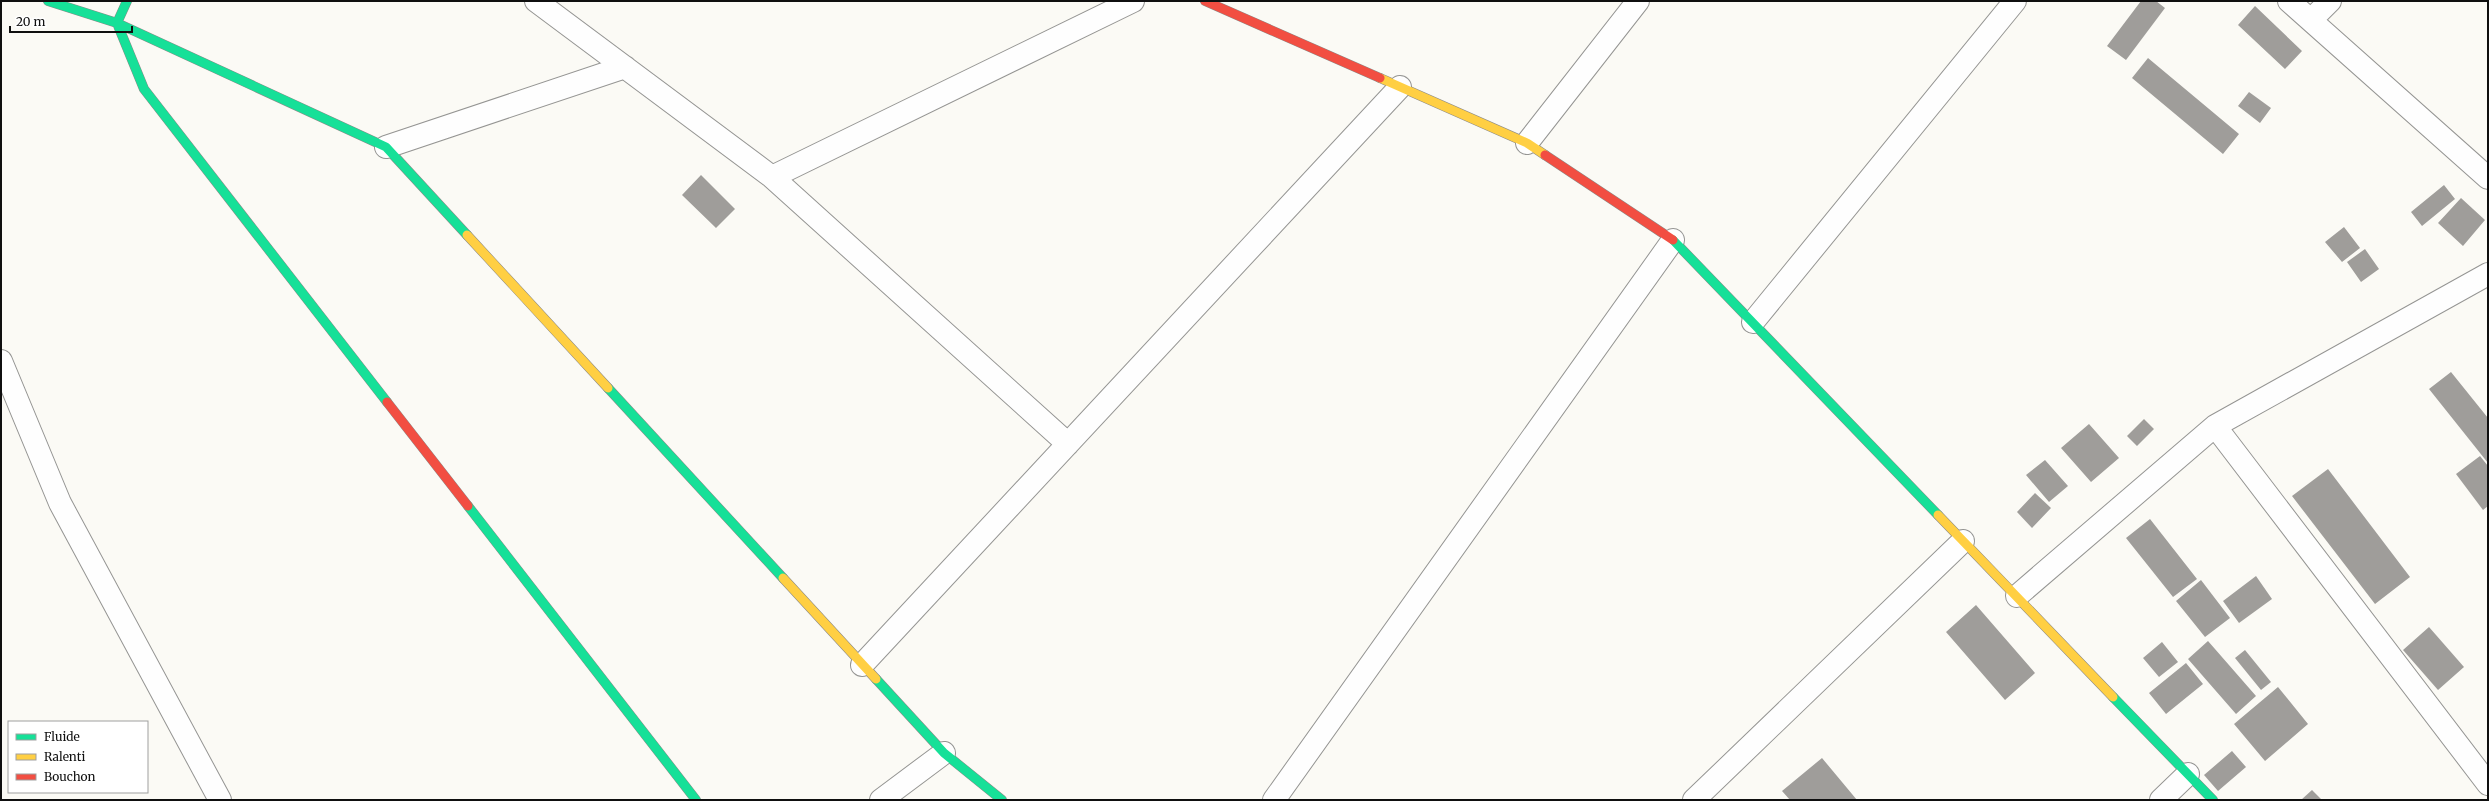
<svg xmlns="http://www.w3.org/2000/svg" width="2489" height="801" font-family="Merriweather,serif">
  <rect width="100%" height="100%" fill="#fbfaf5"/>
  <path fill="#9f9d9a" d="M 2141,1 L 2156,1 L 2165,8 L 2126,60 L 2107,46 Z
    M 2255,6 L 2302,51 L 2285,69 L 2238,25 Z
    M 2148,58 L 2239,134 L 2223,154 L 2132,78 Z
    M 2249,92 L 2271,108 L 2260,123 L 2238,106 Z
    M 701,175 L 735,209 L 716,228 L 682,195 Z
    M 2444,185 L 2455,199 L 2422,226 L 2411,212 Z
    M 2461,198 L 2485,220 L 2463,246 L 2438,223 Z
    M 2344,227 L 2360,248 L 2342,262 L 2325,242 Z
    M 2365,249 L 2379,269 L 2361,282 L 2347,262 Z
    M 2451,372 L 2488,418 L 2488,463 L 2429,389 Z
    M 2144,419 L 2154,429 L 2137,446 L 2127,436 Z
    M 2089,424 L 2119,458 L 2091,482 L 2061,448 Z
    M 2480,456 L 2488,466 L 2488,506 L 2483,510 L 2456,474 Z
    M 2045,460 L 2068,486 L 2049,502 L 2026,475 Z
    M 2328,469 L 2410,577 L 2375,604 L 2292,496 Z
    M 2035,493 L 2051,508 L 2032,528 L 2017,512 Z
    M 2150,519 L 2197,579 L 2173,597 L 2126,538 Z
    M 2256,576 L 2272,599 L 2239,623 L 2223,601 Z
    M 2201,580 L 2230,618 L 2205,637 L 2176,601 Z
    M 1976,605 L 2035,673 L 2005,700 L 1946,632 Z
    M 2429,627 L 2464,667 L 2438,690 L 2403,650 Z
    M 2208,641 L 2256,696 L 2236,714 L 2188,659 Z
    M 2162,642 L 2178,662 L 2159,677 L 2143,658 Z
    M 2245,650 L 2271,682 L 2261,690 L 2235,658 Z
    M 2186,663 L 2203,684 L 2166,714 L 2149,693 Z
    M 2278,687 L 2308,724 L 2265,761 L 2234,724 Z
    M 2232,751 L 2246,767 L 2218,791 L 2204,775 Z
    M 1822,758 L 1857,800 L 1790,800 L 1782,791 Z
    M 2312,790 L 2322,800 L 2301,800 Z"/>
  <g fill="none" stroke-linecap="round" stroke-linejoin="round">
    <g stroke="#959593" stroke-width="24">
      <path id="street" d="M 536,1 L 772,177 L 1068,444
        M 2289,1 L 2488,178
        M 2311,20 L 2330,1
        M 1527,143 L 1638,1
        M 386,147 L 625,67
        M 772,177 L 1133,1
        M 1753,322 L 2015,1
        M 1,361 L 60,503 L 220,800
        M 2215,426 L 2488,784
        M 2017,596 L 2215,426 L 2488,274
        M 862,665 L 1400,87
        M 881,800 L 944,753
        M 1274,800 L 1673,240
        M 1694,800 L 1963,541
        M 2161,800 L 2188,774"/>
    </g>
    <g stroke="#8c8b89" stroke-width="10">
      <path id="fast" d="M 48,1 L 117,23 L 386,147 L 467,235
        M 127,1 L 117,23 L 144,89 L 387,402
        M 1673,240 L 1938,515
        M 608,388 L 783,578
        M 468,506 L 696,800
        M 876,679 L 944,753 L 1002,800
        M 2113,697 L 2213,800"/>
    </g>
    <g stroke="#8c8b89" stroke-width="10">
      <path id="slow" d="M 1380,78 L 1527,143 L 1545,155
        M 467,235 L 608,388
        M 1938,515 L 2113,697
        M 783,578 L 876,679"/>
    </g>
    <g stroke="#8c8b89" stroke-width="10">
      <path id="jam" d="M 1205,1 L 1380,78
        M 1545,155 L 1673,240
        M 387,402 L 468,506"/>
    </g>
    <use href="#street" stroke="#fefefe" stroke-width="22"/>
    <use href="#fast" stroke="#16e098" stroke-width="9"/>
    <use href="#slow" stroke="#ffcf43" stroke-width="9"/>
    <use href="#jam" stroke="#f24e42" stroke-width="9"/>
  </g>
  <rect width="2489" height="801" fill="none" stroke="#0f0f0f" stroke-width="4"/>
  <rect x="8" y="721" width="140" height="72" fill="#ffffff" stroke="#9f9f9f"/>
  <rect x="16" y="734" width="20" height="6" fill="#16e098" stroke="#9f9f9f"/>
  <text x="44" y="741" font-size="12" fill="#0f0f0f">Fluide</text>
  <rect x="16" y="754" width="20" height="6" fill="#ffcf43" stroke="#9f9f9f"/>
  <text x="44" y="761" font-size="12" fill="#0f0f0f">Ralenti</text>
  <rect x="16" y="774" width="20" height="6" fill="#f24e42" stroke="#9f9f9f"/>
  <text x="44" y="781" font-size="12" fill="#0f0f0f">Bouchon</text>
  <path d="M10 26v6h122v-6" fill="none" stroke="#0f0f0f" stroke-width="2"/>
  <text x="16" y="26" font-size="12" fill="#0f0f0f" stroke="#ffffff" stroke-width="3" paint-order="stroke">20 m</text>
</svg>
